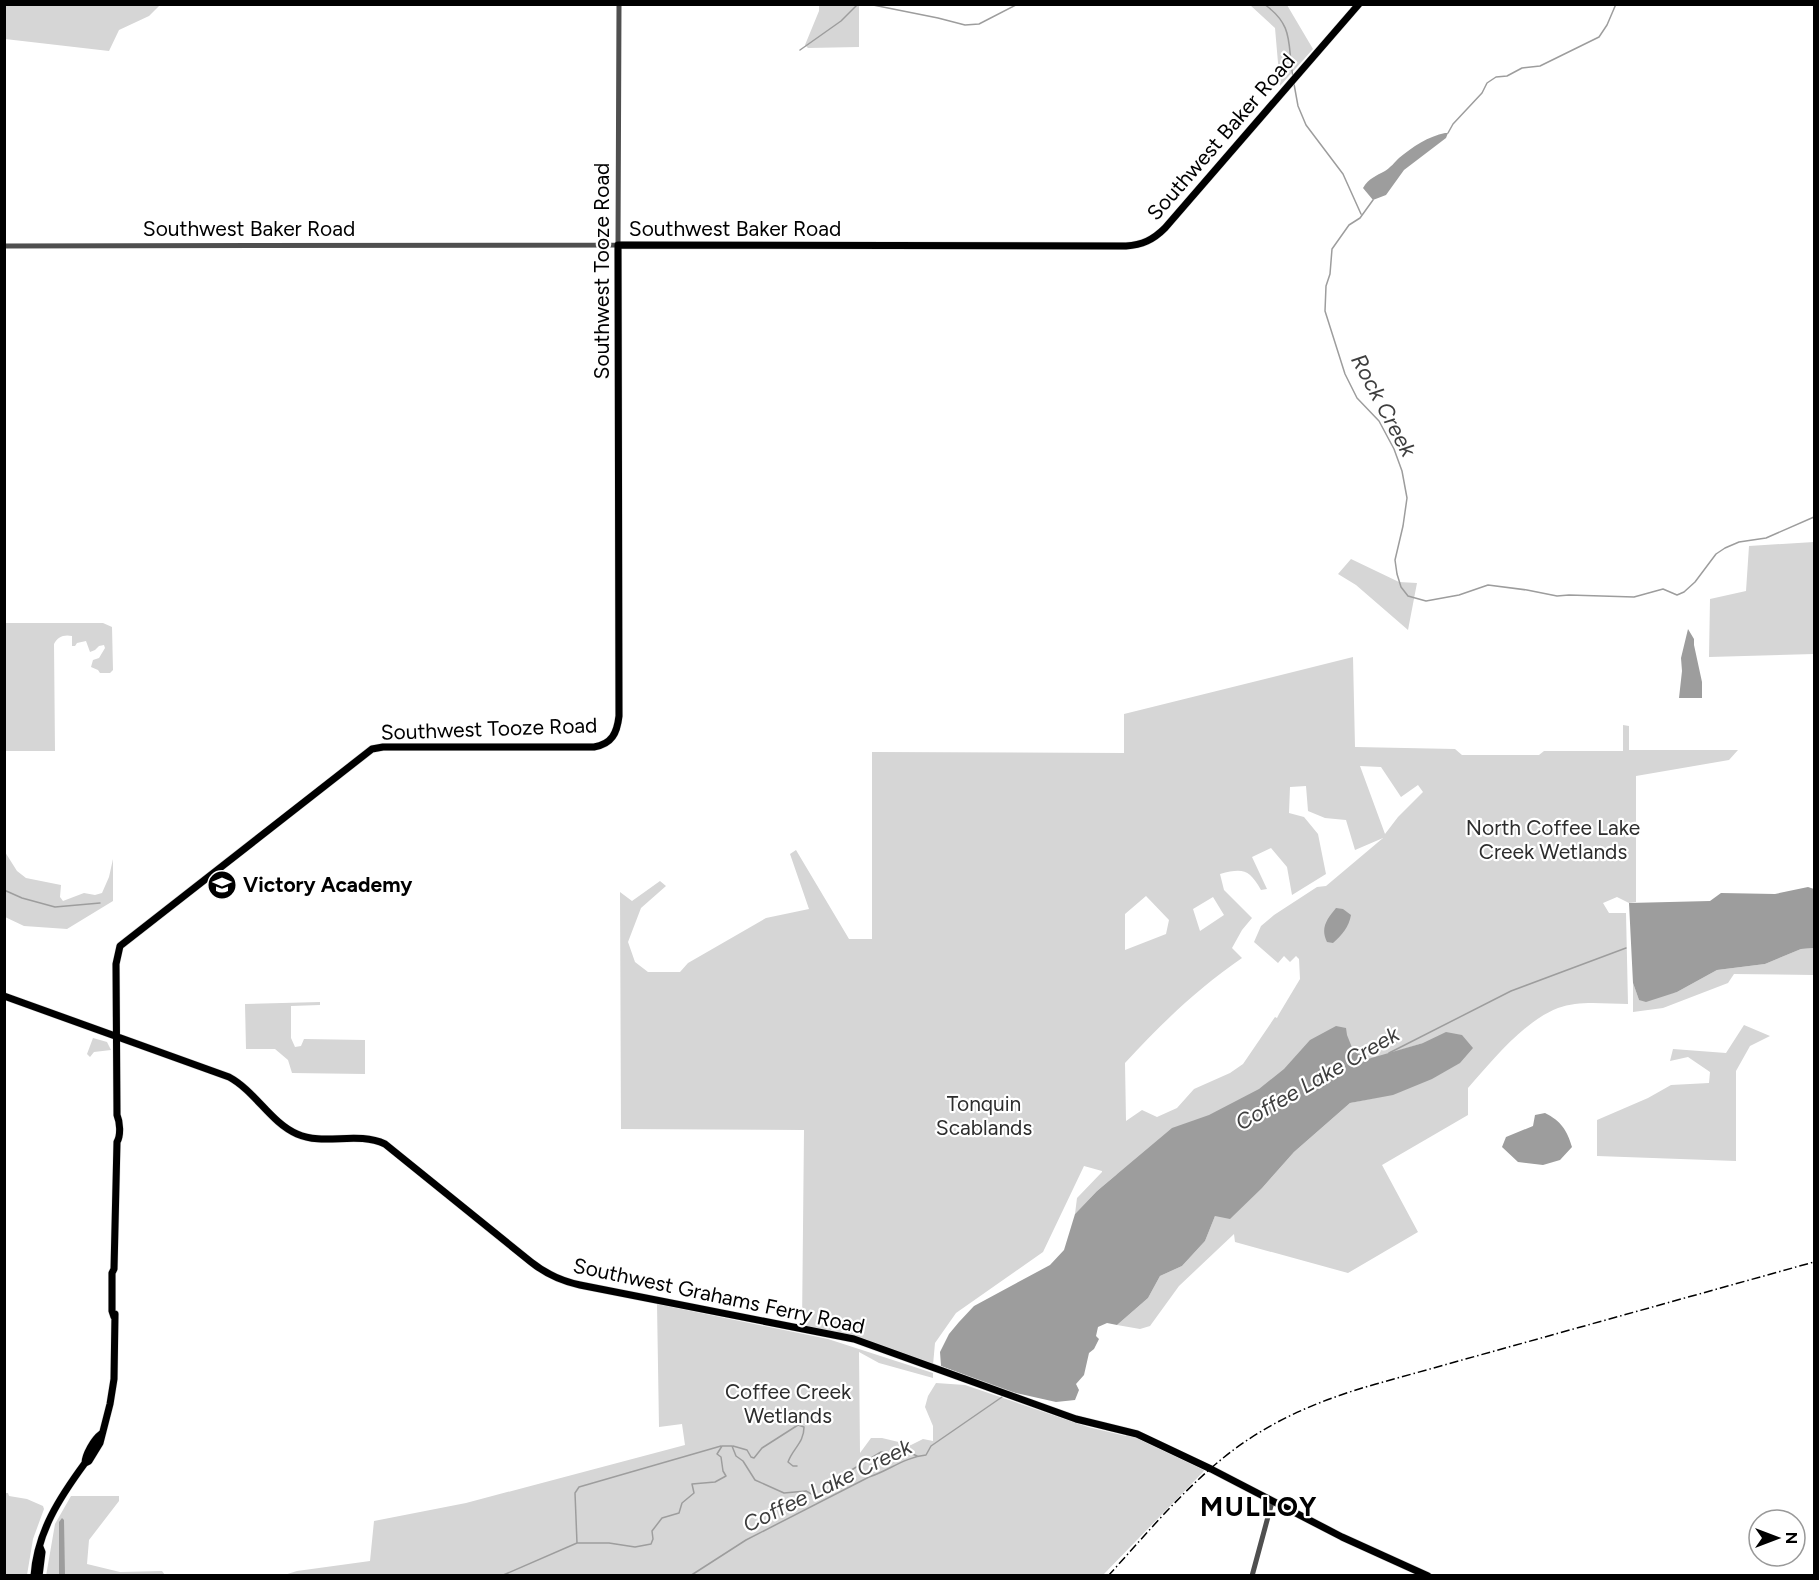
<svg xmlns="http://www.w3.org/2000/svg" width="1819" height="1580" font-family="Figtree,sans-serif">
  <rect width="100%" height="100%" fill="#fff"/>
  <path fill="#d6d6d6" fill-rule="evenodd" d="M 5,4 L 160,4 L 160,5 L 149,16 L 119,30 L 109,51 L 5,39 Z
    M 819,5 L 859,5 L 859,47 L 808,48 L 805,45 L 819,11 Z
    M 1250,5 L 1287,5 L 1313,49 L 1280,86 L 1275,28 Z
    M 1814,542 L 1814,654 L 1709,657 L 1710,599 L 1746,591 L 1749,546 Z
    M 1351,559 L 1399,582 L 1417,583 L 1408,630 L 1356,585 L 1338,574 Z
    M 5,623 L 103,623 L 112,627 L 113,670 L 110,673 L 100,673 L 98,670 L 91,667 L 93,660 L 99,658 L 105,648 L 104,645 L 99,646 L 95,650 L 90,652 L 86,641 L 77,643 L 75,646 L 72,646 L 72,636 C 64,634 57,637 54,644 L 55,751 L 5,751 Z
    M 1353,657 L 1355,747 L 1455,749 L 1462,755 L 1539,755 L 1544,751 L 1623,751 L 1623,725 L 1629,726 L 1629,750 L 1738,750 L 1729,760 L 1636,776 L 1636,902 L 1629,903 L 1617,897 L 1603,903 L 1609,913 L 1626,913 L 1628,1004 C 1605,1004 1580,1000 1558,1008 C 1524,1021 1492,1061 1468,1088 L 1468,1115 L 1382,1165 L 1418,1232 L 1348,1273 L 1235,1242 L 1234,1234 L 1179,1286 L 1150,1326 L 1140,1329 L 1117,1325 L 1148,1298 L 1160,1276 L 1182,1266 L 1205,1241 L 1215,1216 L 1263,1187 L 1294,1152 L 1350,1103 L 1393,1094 L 1423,1043 L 1391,1053 L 1116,1175 L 1097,1191 L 1075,1214 L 1077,1198 L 1102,1172 L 1102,1171 L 1084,1166 L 1043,1252 L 956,1313 L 935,1343 L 933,1365 L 802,1326 L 804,1130 L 621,1129 L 620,892 L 632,901 L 660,881 L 666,886 L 641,908 L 628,942 L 635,962 L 648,972 L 680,972 L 688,963 L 766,918 L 809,909 L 790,854 L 796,850 L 849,939 L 872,939 L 872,752 L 1124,753 L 1124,714 ZM 1360,766 L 1381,767 L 1401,797 L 1418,785 L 1423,792 L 1398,817 L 1385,834 ZM 1306,786 L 1308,811 L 1325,818 L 1346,820 L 1355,850 L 1383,838 L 1326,886 L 1317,887 L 1274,915 L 1261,926 L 1254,942 L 1278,963 L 1284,956 L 1290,962 L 1296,956 L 1299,959 L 1300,979 L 1279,1014 L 1277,1018 L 1275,1017 L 1243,1064 L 1230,1073 L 1194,1089 L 1177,1108 L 1157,1117 L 1142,1110 L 1126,1121 L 1125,1063 C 1163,1022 1196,990 1242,958 L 1232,948 L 1242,930 L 1252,918 L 1224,890 L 1220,874 C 1243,868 1249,869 1261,890 L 1267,889 L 1252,857 L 1271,848 L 1287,867 L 1292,895 L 1326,874 L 1318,834 L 1304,817 L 1289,813 L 1290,787 ZM 1146,896 L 1169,920 L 1166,934 L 1125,950 L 1125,914 ZM 1213,897 L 1224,915 L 1200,931 L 1193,909 Z
    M 5,852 L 17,871 L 26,878 L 61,885 L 60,897 L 63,901 L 84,893 L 95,895 L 102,893 L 109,877 L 113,859 L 113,901 L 67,929 L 24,926 L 5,917 Z
    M 1814,948 L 1814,975 L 1734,974 L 1728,983 L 1663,1008 L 1633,1012 L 1633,983 L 1639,1000 L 1677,992 L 1717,970 L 1765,964 L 1801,949 Z
    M 320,1002 L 320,1005 L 291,1006 L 291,1038 L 295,1047 L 301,1046 L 304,1039 L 365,1040 L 365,1074 L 292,1073 L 288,1060 L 275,1049 L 246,1049 L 245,1004 Z
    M 1744,1025 L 1770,1036 L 1750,1046 L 1736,1071 L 1736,1161 L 1597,1156 L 1597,1120 L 1648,1098 L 1671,1085 L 1709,1083 L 1710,1072 L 1688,1057 L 1670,1061 L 1673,1049 L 1726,1053 Z
    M 93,1038 L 107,1042 L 111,1050 L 94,1052 L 90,1057 L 87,1054 Z
    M 657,1304 L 828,1339 L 933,1373 L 933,1378 L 879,1363 L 859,1352 L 860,1453 L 871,1438 L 882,1438 L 911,1445 L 923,1439 L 933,1441 L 933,1426 L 925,1407 L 928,1396 L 936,1383 L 965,1385 L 1088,1427 L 1126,1436 L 1126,1433 L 1204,1470 L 1203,1472 L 1103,1575 L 281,1576 L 297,1571 L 370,1561 L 374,1521 L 466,1503 L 685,1445 L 682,1424 L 659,1427 Z
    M 5,1493 L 8,1493 L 9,1496 L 27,1499 L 43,1506 L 44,1509 L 33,1539 L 27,1575 L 5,1575 Z
    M 71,1496 L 119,1496 L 119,1501 L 89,1540 L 87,1564 L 120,1572 L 162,1571 L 165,1575 L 46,1576 L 55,1524 Z"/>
  <path fill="#9d9d9d" d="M 1445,133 L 1448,133 L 1446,138 L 1404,170 L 1386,195 L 1373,200 L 1363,188 C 1369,178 1376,176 1385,171 C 1390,168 1395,162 1399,158 C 1412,147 1429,136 1445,133 Z
    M 1688,629 L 1694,639 L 1694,645 L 1702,682 L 1702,698 L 1679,698 L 1682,671 L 1681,658 Z
    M 1808,887 L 1814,889 L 1814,948 L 1801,949 L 1765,964 L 1717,970 L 1677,992 L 1646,1002 L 1639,1000 L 1633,983 L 1629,903 L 1710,901 L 1721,893 L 1775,894 Z
    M 1336,908 L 1343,909 L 1351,915 C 1349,927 1342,935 1333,943 L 1327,942 C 1320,928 1327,919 1336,908 Z
    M 1336,1026 L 1346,1028 L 1347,1035 L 1353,1050 L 1368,1059 L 1423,1043 L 1446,1032 L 1462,1035 L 1473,1048 L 1460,1063 L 1432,1079 L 1393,1095 L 1350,1103 L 1294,1152 L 1263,1187 L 1230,1219 L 1215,1216 L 1205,1241 L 1182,1266 L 1160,1276 L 1148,1298 L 1117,1325 L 1107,1323 L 1098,1327 L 1096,1336 L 1099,1339 L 1094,1349 L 1089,1353 L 1084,1375 L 1076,1384 L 1079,1390 L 1075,1400 L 1056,1402 L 1007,1391 L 941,1366 L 940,1352 L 949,1334 L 959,1322 L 974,1306 L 1050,1265 L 1064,1250 L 1075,1214 L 1097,1191 L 1172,1128 L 1209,1115 L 1259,1089 L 1284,1069 L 1310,1040 Z
    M 1545,1113 C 1561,1121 1567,1130 1572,1147 L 1560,1160 L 1543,1165 L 1518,1162 L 1502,1147 L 1506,1137 L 1533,1126 L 1535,1115 Z
    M 62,1518 L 64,1520 L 65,1575 L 59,1575 L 59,1522 Z"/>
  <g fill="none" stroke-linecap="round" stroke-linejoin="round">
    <path stroke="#9d9d9d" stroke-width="1.5" d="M 868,4 L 938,18 L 965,25 L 979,24 L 1018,4
      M 1130,4 L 1191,4
      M 1264,4 C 1295,26 1287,44 1293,77
      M 800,50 L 841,21 L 858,4
      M 1294,84 L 1298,106 L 1306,125 L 1343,174 L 1361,214
      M 1448,133 L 1453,124 L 1482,93 L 1487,83 L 1496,77 L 1507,76 L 1522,68 L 1540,66 L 1599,37 L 1607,25 L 1616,4
      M 1373,200 L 1360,218 L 1349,225 L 1332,249 L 1330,274 L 1326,286 L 1325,311 L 1345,374 L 1357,398 L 1379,421 L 1394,449 L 1402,471 L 1407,498 L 1403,526 L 1395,560 L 1397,574 L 1401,587 L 1408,596 L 1426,601 L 1459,595 L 1488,585 L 1527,590 L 1557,596 L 1569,595 L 1634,597 L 1663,589 L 1677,595 L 1684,592 L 1695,582 L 1716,554 L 1725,548 L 1739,542 L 1766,538 L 1814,517
      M 4,890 L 22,898 L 55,907 L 100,903
      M 1389,1053 L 1511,991 L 1626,948
      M 733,1446 L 747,1450 L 751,1457 L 754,1458 L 762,1448 L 798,1425 L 804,1427 C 804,1443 793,1448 788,1462 L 793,1466 L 797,1466
      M 577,1543 L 575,1493 L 579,1487 L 721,1446
      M 501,1576 L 577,1543 L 609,1543 L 635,1547 L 651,1544 L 653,1539 L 652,1531 L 662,1518 L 679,1513 L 682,1503 L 694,1493 L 692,1484 L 715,1482 L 726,1476 L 723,1471 L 721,1457 L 717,1454 L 722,1446 L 732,1446 L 736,1456 L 743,1461 L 755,1480 L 784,1493 L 806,1491 L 815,1496 L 827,1493 L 840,1477 L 881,1452 L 895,1453 L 904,1450 L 917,1456
      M 690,1576 L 746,1540 L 869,1477 C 888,1471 905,1457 926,1455 L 931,1446 L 1002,1397"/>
    <g stroke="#dbdbdb" stroke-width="8">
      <path id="major" d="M 4,996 L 229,1077 C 255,1091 271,1123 297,1134 C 324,1146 357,1131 385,1144 L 531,1262 C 546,1274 561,1281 580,1285 L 854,1339 L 1076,1419 L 1137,1434 L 1211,1469 L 1342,1537 L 1428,1576
        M 114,1317 L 112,1311 L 112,1273 L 114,1269 L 117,1142 C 121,1135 120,1122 117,1115 L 116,964 L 120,946 L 372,749 L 383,747 L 594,747 C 612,744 617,733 619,716 L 618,245 L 1126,246 C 1142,245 1153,240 1165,228 L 1359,4
        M 85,1463 C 85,1455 94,1439 101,1434
        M 34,1576 C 37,1532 60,1497 85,1463 L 89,1461 L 100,1443 L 110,1404 L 114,1379 L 115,1314
        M 39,1576 L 42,1552 L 40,1547"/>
    </g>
    <path stroke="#4f4f4f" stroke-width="5" d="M 4,246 L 618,245 L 619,4
      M 1252,1576 L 1272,1502"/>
    <use href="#major" stroke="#000" stroke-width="7"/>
    <path stroke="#000" stroke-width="1.5" stroke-dasharray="9 3 1.5 3" stroke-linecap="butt" d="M 1108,1576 C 1151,1529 1193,1477 1246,1441 C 1286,1414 1330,1397 1376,1384 L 1814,1262"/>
  </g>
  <defs>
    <g id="school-disc" transform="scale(1.5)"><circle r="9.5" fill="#000" stroke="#fff"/><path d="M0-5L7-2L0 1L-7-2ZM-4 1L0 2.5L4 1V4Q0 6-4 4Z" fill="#fff"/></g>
  </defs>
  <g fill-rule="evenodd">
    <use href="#school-disc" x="222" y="885"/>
  </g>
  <g text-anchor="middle" stroke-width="4.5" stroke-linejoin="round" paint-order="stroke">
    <g font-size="21" fill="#000" stroke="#fff">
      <text transform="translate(1221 137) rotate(-49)" y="7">Southwest Baker Road</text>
      <text x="249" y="236">Southwest Baker Road</text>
      <text x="735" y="236">Southwest Baker Road</text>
      <text transform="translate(602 271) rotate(-90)" y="7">Southwest Tooze Road</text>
      <text transform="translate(489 729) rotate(-2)" y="7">Southwest Tooze Road</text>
      <text transform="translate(719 1296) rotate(12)" y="7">Southwest Grahams Ferry Road</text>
    </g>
    <g font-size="21" fill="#2d2d2d" stroke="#fff">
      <text x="1553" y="835">North Coffee Lake<tspan x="1553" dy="24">Creek Wetlands</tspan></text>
      <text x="984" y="1111">Tonquin<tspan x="984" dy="24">Scablands</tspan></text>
      <text x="788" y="1399">Coffee Creek<tspan x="788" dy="24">Wetlands</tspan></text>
    </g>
    <g font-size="21" font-weight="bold" fill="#000" stroke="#fff" text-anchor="start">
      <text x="243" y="892">Victory Academy</text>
    </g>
    <g font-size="22" font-style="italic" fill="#3e3e3e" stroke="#fff">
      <text transform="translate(1384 405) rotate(62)" y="8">Rock Creek</text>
      <text transform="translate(1317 1078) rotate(-30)" y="8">Coffee Lake Creek</text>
      <text transform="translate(827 1485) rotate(-26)" y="8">Coffee Lake Creek</text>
    </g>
    <g font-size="27" font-weight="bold" letter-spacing="1.5" fill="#000" stroke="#fff">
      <text x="1259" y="1516">MULLOY</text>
    </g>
  </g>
  <rect width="1819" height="1580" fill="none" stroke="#000000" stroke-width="12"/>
  <g transform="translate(1777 1538) rotate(90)"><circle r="28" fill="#ffffff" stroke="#999999" stroke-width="1.5"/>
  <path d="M0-4.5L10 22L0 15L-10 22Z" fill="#000000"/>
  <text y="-9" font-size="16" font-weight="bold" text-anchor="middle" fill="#000000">N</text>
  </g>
</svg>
